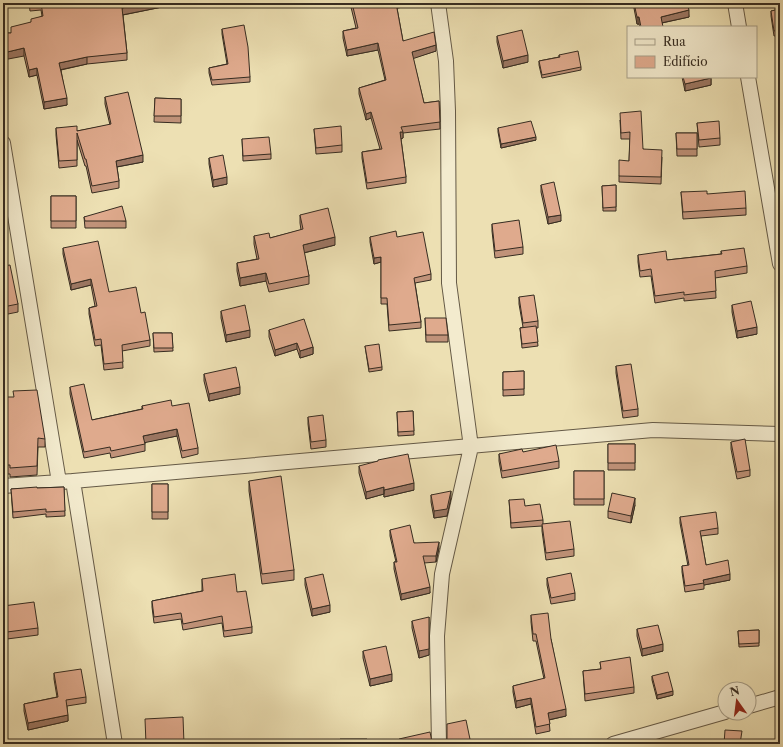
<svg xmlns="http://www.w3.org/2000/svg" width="783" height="747" font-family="'Libre Caslon Text',serif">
  <rect width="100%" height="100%" fill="#ede0b3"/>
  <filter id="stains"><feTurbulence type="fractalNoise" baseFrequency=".005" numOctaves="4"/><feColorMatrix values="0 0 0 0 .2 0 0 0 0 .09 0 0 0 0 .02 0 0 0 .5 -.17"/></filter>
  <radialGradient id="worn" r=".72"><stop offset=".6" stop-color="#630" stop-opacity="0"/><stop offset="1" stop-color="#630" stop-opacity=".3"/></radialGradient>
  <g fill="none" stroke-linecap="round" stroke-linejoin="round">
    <g stroke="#645946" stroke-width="16">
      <path id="minor" d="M 438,3 L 446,61 L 448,111 L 449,283 L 471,447 L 442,574 L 437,636 L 439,744
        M 735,3 L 739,27
        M 748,77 L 780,264
        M 3,143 L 59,482
        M 73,481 L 115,744
        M 3,486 L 73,481 L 653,430 L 780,434
        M 749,706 L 780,697
        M 613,744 L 725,712"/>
    </g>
    <use href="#minor" stroke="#f3ebce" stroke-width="14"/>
  </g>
  <path fill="#c09279" stroke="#362c21" d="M 29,3 L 60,3 L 61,7 L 177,3 L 177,4 L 123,15 L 127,53 L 127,60 L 87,64 L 61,70 L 67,105 L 44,109 L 37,75 L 29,77 L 24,56 L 6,33 L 11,33 L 42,16 L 41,10 L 30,11 Z
    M 350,3 L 404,3 L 404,7 L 397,8 L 403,41 L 436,51 L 413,58 L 424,103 L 439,101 L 440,129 L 403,133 L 403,138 L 401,139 L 406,177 L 406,183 L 367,189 L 362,158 L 362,152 L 380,149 L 371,118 L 366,120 L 359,94 L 359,88 L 385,80 L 378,50 L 347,56 L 343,38 L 343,31 L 356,28 Z
    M 633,3 L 687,3 L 689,17 L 662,23 L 663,27 L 640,27 L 639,24 L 637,24 Z
    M 780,9 L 780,35 L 774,36 L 771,16 L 771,11 Z
    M 222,29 L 250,77 L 250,82 L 212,85 L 209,73 L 209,68 L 227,64 L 222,34 Z
    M 497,36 L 528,62 L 503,68 L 497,42 Z
    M 559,55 L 581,67 L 581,70 L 542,78 L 539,65 L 539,61 L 559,57 Z
    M 682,77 L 711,77 L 711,85 L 685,91 Z
    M 105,97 L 143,162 L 117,167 L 119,181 L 119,188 L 92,193 L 86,166 L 85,166 L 77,140 L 77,166 L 59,168 L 56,135 L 56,128 L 77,131 L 110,125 L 105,104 Z
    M 155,98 L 181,99 L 181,123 L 154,122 Z
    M 620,120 L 643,149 L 662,157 L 661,184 L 619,182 L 619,176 L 629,161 L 630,139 L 621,139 Z
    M 697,123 L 720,138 L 720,145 L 699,147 Z
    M 498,128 L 536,140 L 501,148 L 498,132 Z
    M 314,129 L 342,145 L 342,152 L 316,154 Z
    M 676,133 L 697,133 L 697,156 L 677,156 Z
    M 242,139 L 271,154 L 271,159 L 243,161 Z
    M 209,158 L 227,184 L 213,187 L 209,164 Z
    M 541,185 L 561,221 L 548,224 L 541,192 Z
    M 616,185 L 616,211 L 603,211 L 602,186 Z
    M 681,192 L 707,194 L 746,208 L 746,215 L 683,219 Z
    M 51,196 L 76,196 L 76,228 L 51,228 Z
    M 300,215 L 335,245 L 304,253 L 309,276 L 309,284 L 269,292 L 266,281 L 240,286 L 237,271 L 237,263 L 257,259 L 254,244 L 254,236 L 270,238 L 301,230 L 300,223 Z
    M 84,217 L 126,221 L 126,228 L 85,228 Z
    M 492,224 L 523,247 L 523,254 L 495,258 L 492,231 Z
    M 370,237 L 397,237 L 431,274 L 431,280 L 415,283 L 421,322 L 421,328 L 389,331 L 387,304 L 381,304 L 381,262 L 374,264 L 370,242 Z
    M 63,248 L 109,292 L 141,313 L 150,340 L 150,346 L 122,351 L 123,368 L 104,370 L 101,345 L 95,346 L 89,314 L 89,308 L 95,306 L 91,285 L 71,290 L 63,254 Z
    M 721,251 L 747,266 L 747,273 L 715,278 L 716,298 L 684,301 L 684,298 L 655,303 L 651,276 L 640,277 L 638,262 L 638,255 L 667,260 L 721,254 Z
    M 3,266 L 18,304 L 18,312 L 3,315 Z
    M 519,297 L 538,321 L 538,328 L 536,328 L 538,346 L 522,348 L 520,328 L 523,327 L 519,304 Z
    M 732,305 L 757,334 L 737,338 L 732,312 Z
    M 221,311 L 250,337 L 226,342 L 221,318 Z
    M 425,318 L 448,335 L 448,342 L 426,342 Z
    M 269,330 L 313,347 L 313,354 L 300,358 L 297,349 L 275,356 L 269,337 Z
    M 153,333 L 172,333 L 173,351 L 154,352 Z
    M 365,346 L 382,367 L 382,370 L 369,372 Z
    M 616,366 L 638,409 L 638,416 L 623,418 L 616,373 Z
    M 524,371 L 524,395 L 503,396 L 503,372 Z
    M 204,374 L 240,394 L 209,401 L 204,381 Z
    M 70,387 L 92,420 L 142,409 L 142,406 L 172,406 L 198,448 L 198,454 L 182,458 L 177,436 L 145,442 L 145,451 L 111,458 L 110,453 L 84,458 L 70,394 Z
    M 3,397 L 45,439 L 45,447 L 38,447 L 37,475 L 10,477 L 10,474 L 3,474 Z
    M 413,411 L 414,435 L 398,436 L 397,412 Z
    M 308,417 L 326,440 L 326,447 L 311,449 L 308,424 Z
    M 731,442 L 750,470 L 750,476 L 737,479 L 731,449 Z
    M 608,444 L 635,444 L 635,470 L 608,470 Z
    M 523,452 L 559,461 L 559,468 L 502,478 L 499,461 L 499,454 Z
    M 359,466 L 414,490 L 384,497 L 384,494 L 366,499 L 359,473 Z
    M 574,471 L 604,471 L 604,505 L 574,505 Z
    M 249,481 L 294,570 L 294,580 L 262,584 L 249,491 Z
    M 152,484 L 168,484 L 168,519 L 152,519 Z
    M 64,487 L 65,516 L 46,517 L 46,514 L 13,518 L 11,489 Z
    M 431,495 L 451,498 L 447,516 L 434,518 L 431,502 Z
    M 509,500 L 525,506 L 543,520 L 543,524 L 574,549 L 574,556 L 546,560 L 542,531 L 542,526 L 511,528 Z
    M 635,505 L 631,523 L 608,518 L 608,511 Z
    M 680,517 L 718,528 L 718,534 L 701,536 L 706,565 L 730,580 L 704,585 L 704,589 L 685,592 L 682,572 L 682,566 L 688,566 L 680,523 Z
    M 390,530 L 414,543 L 439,548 L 436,562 L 424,563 L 430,593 L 401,600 L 394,569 L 394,562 L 396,562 L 390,536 Z
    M 305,578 L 330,612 L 312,616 L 305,585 Z
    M 547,578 L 575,593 L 575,600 L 551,604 L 547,585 Z
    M 202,579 L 237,592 L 252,627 L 252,633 L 224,637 L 222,623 L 183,630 L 181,619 L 154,623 L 152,607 L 152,601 L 202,591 Z
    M 3,606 L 38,628 L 38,635 L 7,639 L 3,613 Z
    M 531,615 L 551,639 L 566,716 L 549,720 L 550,731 L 536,734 L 531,704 L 516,708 L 513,692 L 513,686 L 544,679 L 536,641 L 533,641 L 531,622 Z
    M 412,621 L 429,655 L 419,658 L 412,628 Z
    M 780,627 L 780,649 L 777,634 L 777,628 Z
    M 637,629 L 663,651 L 642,656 L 637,636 Z
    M 759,630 L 759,646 L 739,647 L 738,631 Z
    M 363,651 L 392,681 L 370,686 L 363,658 Z
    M 600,662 L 634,687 L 634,693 L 585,701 L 583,671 L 601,669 Z
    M 54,673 L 86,697 L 86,703 L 67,706 L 68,721 L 28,730 L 24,711 L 24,704 L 57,697 L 54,679 Z
    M 652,676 L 673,695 L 657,699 L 652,680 Z
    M 3,693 L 5,716 L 5,722 L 3,722 Z"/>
  <path fill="#9c7763" stroke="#362c21" d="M 146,3 L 177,3 L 177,4 L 122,15 L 122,8 Z
    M 396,3 L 404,3 L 404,7 L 396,8 Z
    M 689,10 L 689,17 L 661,23 L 661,17 Z
    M 637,17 L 639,17 L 639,24 L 637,24 Z
    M 378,43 L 378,50 L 347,56 L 347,50 Z
    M 436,45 L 436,51 L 412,59 L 412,52 Z
    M 24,48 L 24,56 L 3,60 L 3,53 Z
    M 528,55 L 528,62 L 503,68 L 503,61 Z
    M 87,57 L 87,64 L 59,70 L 59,63 Z
    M 37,68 L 37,75 L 29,77 L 29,70 Z
    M 711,78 L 711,85 L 685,91 L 685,84 Z
    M 67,98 L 67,105 L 44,109 L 44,102 Z
    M 371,112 L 371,118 L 366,120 L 366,114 Z
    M 400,132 L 403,132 L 403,138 L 400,139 Z
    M 536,137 L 536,140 L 501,148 L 501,144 Z
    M 143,155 L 143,162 L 116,167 L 116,161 Z
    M 227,177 L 227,184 L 213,187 L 213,180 Z
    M 561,215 L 561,221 L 548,224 L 548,217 Z
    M 335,237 L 335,245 L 303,253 L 303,245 Z
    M 381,257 L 381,262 L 374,264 L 374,258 Z
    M 266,273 L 266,281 L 240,286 L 240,278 Z
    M 91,279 L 91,285 L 71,290 L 71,284 Z
    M 757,327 L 757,334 L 737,338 L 737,331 Z
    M 250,330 L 250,337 L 226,342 L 226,335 Z
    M 297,343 L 297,349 L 275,356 L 275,350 Z
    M 313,347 L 313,354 L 300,358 L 300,351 Z
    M 240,387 L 240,394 L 209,401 L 209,394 Z
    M 177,429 L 177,436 L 143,443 L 143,436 Z
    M 414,483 L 414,490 L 384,497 L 384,490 Z
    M 384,487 L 384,494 L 366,499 L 366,492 Z
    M 451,491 L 451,498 L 447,516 L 434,518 L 434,511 Z
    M 635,498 L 635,505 L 631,523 L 631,516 Z
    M 439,542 L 439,548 L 436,562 L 436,556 Z
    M 730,574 L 730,580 L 704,585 L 703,580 Z
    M 430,587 L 430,593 L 401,600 L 401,594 Z
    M 330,605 L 330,612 L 312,616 L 312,609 Z
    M 429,617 L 429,655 L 419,658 L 419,651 Z
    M 663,644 L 663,651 L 642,656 L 642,649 Z
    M 392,674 L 392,681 L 370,686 L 370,679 Z
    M 673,691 L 673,695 L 657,699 L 657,695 Z
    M 531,698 L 531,704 L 516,708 L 516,701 Z
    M 566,709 L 566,716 L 548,720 L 548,713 Z
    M 68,715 L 68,721 L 28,730 L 28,723 Z"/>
  <path fill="#dfaa8d" stroke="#362c21" d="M 41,3 L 60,3 L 61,7 L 81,3 L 146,3 L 122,8 L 127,53 L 87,57 L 59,63 L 67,98 L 44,102 L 37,68 L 29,70 L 24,48 L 3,53 L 3,28 L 5,28 L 6,33 L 11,33 L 11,27 L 31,22 L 31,19 L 43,16 Z
    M 352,3 L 396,3 L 403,41 L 434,32 L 436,45 L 412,52 L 424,103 L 439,101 L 440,122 L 401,127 L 403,132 L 400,132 L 406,177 L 367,183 L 362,152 L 382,149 L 371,112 L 366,114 L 359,88 L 386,80 L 378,43 L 347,50 L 343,31 L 358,28 Z
    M 634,3 L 687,3 L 689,10 L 661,17 L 663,27 L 641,27 L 639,17 L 637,17 Z
    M 780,9 L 780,30 L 774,31 L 771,11 Z
    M 244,25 L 248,47 L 250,77 L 212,80 L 209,68 L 228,64 L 222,29 Z
    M 522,30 L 528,55 L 503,61 L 497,36 Z
    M 578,51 L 581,67 L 542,75 L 539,61 L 560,57 L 559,55 Z
    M 683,77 L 711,77 L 711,78 L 685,84 Z
    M 128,92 L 143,155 L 116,161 L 119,181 L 92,186 L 86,159 L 85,159 L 77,133 L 77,160 L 59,161 L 56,128 L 77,126 L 77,131 L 111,124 L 105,97 Z
    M 155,98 L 181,99 L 181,116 L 154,116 Z
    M 641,111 L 643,149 L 662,150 L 661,177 L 619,176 L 619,160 L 629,161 L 630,132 L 621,133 L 620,113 Z
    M 531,121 L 536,137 L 501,144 L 498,128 Z
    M 719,121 L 720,138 L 699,140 L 697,123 Z
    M 341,126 L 342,145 L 316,148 L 314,129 Z
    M 676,133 L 697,133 L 697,149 L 677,149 Z
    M 269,137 L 271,154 L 243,156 L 242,139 Z
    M 223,155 L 227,177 L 213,180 L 209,158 Z
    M 554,182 L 561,215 L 548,217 L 541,185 Z
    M 616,185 L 616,207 L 603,208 L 602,186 Z
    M 707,191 L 707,194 L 745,191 L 746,208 L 683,212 L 681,192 Z
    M 51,196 L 76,196 L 76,221 L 51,221 Z
    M 122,206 L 126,221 L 85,221 L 84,217 Z
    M 328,208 L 335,237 L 303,245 L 309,276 L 269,284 L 266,273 L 240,278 L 237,263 L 259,259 L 254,236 L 269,233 L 270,238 L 303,229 L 300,215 Z
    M 519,220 L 523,247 L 495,251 L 492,224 Z
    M 396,231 L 397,237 L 423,232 L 431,274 L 414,278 L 421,322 L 389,325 L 387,298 L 381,298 L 381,257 L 374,258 L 370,237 Z
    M 98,241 L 109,292 L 136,287 L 141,313 L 145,312 L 150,340 L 122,345 L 123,362 L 104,364 L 101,339 L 95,340 L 89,308 L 97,306 L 91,279 L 71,284 L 63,248 Z
    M 744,248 L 747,266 L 715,271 L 716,291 L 684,295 L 684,292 L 655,296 L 651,269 L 640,271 L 638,255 L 666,251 L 667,260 L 722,254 L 721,251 Z
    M 10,265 L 18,304 L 3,307 L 3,266 Z
    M 534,295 L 538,321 L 523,323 L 519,297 Z
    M 751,301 L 757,327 L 737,331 L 732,305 Z
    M 245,305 L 250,330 L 226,335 L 221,311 Z
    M 425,318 L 446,318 L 448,335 L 426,335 Z
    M 304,319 L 313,347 L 300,351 L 297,343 L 275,350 L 269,330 Z
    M 536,326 L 538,342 L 522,344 L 520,328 Z
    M 153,333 L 172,333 L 173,348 L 154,348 Z
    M 379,344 L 382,367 L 369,369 L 365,346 Z
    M 631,364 L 638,409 L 623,411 L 616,366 Z
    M 236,367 L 240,387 L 209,394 L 204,374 Z
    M 524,371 L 524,389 L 503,390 L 503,372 Z
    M 84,384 L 92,420 L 143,409 L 142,406 L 171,400 L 172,406 L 189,403 L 198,448 L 182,451 L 177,429 L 143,436 L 145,444 L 111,451 L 110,447 L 84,452 L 70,387 Z
    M 37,390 L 45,439 L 38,438 L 37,466 L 10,468 L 10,465 L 3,465 L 3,397 L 14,397 L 13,391 Z
    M 413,411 L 414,431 L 398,432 L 397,412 Z
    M 323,415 L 326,440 L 311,442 L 308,417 Z
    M 745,439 L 750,470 L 737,472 L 731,442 Z
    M 608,444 L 635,444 L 635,463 L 608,463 Z
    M 556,445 L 559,461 L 502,471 L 499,454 L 522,449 L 523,452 Z
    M 408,454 L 414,483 L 384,490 L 384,487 L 366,492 L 359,466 L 378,461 L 378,460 Z
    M 574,471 L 604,471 L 604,499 L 574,499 Z
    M 281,476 L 294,570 L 262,574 L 249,481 Z
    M 152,484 L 168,484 L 168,512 L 152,512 Z
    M 37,487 L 37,488 L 64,487 L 65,511 L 46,512 L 46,509 L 13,512 L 11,489 Z
    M 451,491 L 447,509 L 434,511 L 431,495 Z
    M 612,493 L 635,498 L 631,516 L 608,511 Z
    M 524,499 L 525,506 L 540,504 L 543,520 L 511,523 L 509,500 Z
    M 716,512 L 718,528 L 700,531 L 706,565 L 728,560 L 730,574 L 703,580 L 704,583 L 685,586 L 682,566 L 689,565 L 680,517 Z
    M 570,521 L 574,549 L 546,553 L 542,524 Z
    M 410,525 L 414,543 L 439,542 L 436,556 L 423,556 L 430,587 L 401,594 L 394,562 L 397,562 L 390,530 Z
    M 571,573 L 575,593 L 551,598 L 547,578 Z
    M 235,574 L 237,592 L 246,591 L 252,627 L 224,631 L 222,616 L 183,624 L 181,613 L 154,617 L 152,601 L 203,591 L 202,579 Z
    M 323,574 L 330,605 L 312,609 L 305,578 Z
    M 34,602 L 38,628 L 7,632 L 3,606 Z
    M 548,613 L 551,639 L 566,709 L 548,713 L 550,724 L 536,727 L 531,698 L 516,701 L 513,686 L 545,678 L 536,634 L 533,634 L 531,615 Z
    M 429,617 L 429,649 L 419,651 L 412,621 Z
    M 658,625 L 663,644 L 642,649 L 637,629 Z
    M 780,627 L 780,642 L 777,628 Z
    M 759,630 L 759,643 L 739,644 L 738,631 Z
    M 386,646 L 392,674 L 370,679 L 363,651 Z
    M 630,657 L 634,687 L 585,694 L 583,671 L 601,669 L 600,662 Z
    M 81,669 L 86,697 L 66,700 L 68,715 L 28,723 L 24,704 L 58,697 L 54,673 Z
    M 668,672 L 673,691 L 657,695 L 652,676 Z
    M 3,693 L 4,693 L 5,716 L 3,716 Z
    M 183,717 L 184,744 L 146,744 L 145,719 Z
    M 466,720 L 471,744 L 444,744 L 447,741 L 447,724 Z
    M 725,730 L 742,731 L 740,744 L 724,744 Z
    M 430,732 L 432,742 L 434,744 L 400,744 L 399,739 Z
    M 340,739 L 367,739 L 367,744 L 340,744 Z"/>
  <rect width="783" height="747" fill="none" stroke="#ede0b3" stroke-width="16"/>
  <rect x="4" y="4" width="775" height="739" fill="none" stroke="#362c21" stroke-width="2"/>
  <rect x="8" y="8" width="767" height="731" fill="none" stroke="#362c21"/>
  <rect x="627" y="26" width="130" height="52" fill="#f3ebce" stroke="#a79f89"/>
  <rect x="635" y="39" width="20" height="6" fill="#f3ebce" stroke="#a79f89"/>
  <text x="663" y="46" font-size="12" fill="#362c21">Rua</text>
  <rect x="635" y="56" width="20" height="12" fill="#dfaa8d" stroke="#a79f89"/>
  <text x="663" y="66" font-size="12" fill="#362c21">Edifício</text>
  <g transform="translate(737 701) rotate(346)"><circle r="19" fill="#f3ebce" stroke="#a79f89"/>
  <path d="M0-3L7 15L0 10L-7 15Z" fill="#8f2418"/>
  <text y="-6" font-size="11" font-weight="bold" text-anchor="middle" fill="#362c21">N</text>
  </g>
  <rect width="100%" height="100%" filter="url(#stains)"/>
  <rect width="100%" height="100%" fill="url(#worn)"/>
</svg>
